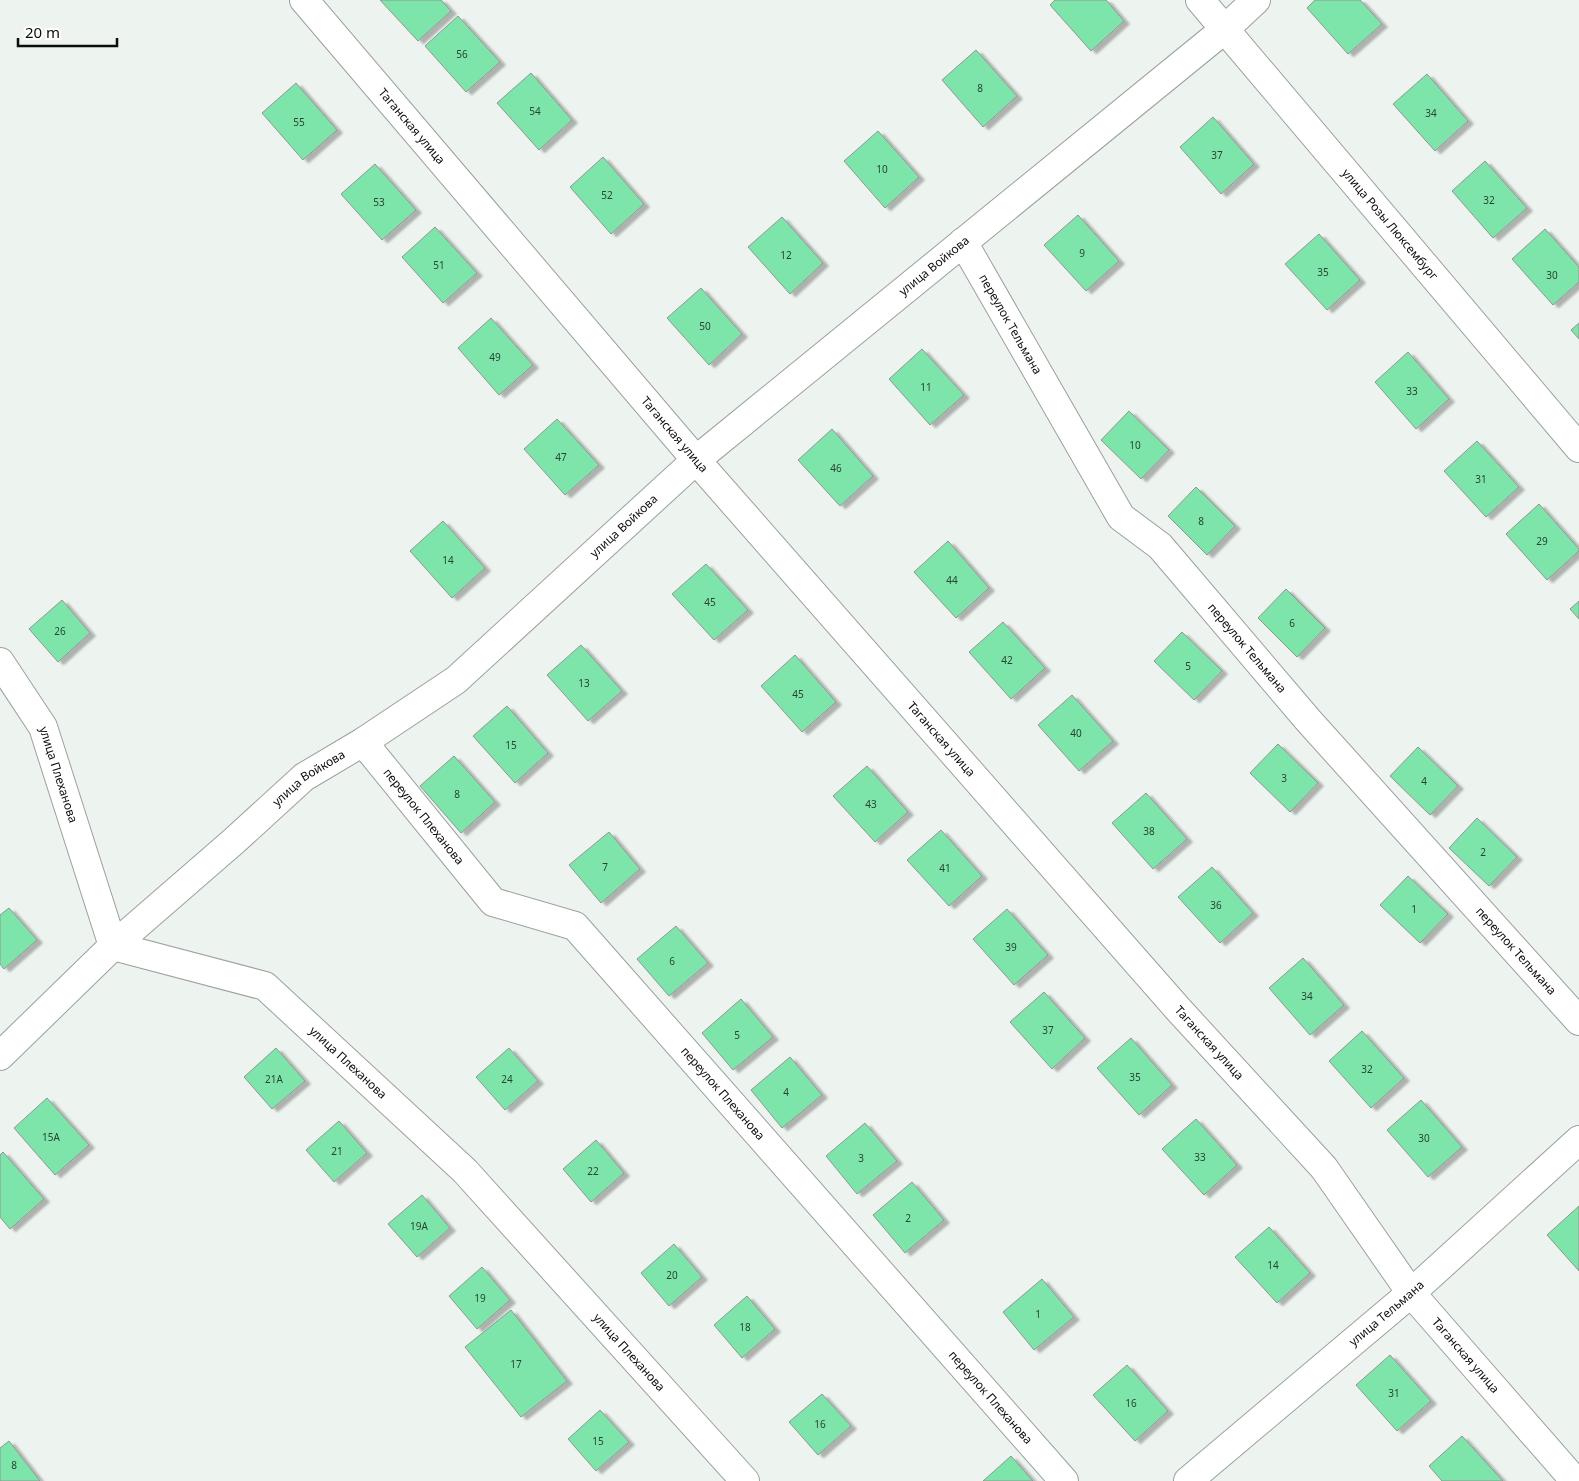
<svg xmlns="http://www.w3.org/2000/svg" width="1579" height="1481" font-family="'Noto Sans',sans-serif">
<style>
.building{fill:#7ee5aa;stroke:#919692;filter:url(#shadow)}
.lines{fill:none;stroke-linecap:round;stroke-linejoin:round}
.minor-casing{stroke:#9ba19d;stroke-width:30}
.minor{stroke:#fff;stroke-width:28}
.labels{text-anchor:middle;stroke-width:5;stroke-linejoin:round;paint-order:stroke}
.number-label{font-size:10px;fill:#284333}
.street-label{font-size:12px;fill:#0b0d0b;stroke:#fff}
</style>
<defs>
<filter id="shadow"><feDropShadow dx="5.5" dy="3" stdDeviation="1" flood-color="#0004"/></filter>
</defs>
<rect width="100%" height="100%" fill="#edf3ef"/>
<g class="building">
<path d="M 380,0 L 441,0 L 451,11 L 418,41 Z"/>
<path d="M 1055,0 L 1106,0 L 1124,21 L 1091,51 L 1050,5 Z"/>
<path d="M 1315,0 L 1360,0 L 1382,24 L 1348,54 L 1307,8 Z"/>
<path d="M 458,16 L 500,62 L 466,92 L 425,46 Z"/>
<path d="M 976,50 L 1017,96 L 983,127 L 942,80 Z"/>
<path d="M 531,73 L 572,120 L 539,150 L 497,103 Z"/>
<path d="M 1427,74 L 1468,121 L 1435,151 L 1393,104 Z"/>
<path d="M 296,83 L 337,130 L 303,160 L 262,113 Z"/>
<path d="M 1213,117 L 1254,164 L 1221,194 L 1180,147 Z"/>
<path d="M 878,131 L 919,177 L 885,208 L 844,161 Z"/>
<path d="M 603,157 L 644,204 L 611,234 L 570,187 Z"/>
<path d="M 1485,161 L 1527,208 L 1493,238 L 1452,191 Z"/>
<path d="M 375,164 L 416,210 L 382,240 L 341,194 Z"/>
<path d="M 1078,215 L 1119,261 L 1086,291 L 1044,245 Z"/>
<path d="M 782,217 L 823,263 L 790,294 L 748,247 Z"/>
<path d="M 435,227 L 477,273 L 443,303 L 402,257 Z"/>
<path d="M 1545,229 L 1579,267 L 1579,282 L 1553,305 L 1512,259 Z"/>
<path d="M 1319,234 L 1360,280 L 1327,310 L 1285,264 Z"/>
<path d="M 701,288 L 742,334 L 709,365 L 667,318 Z"/>
<path d="M 491,318 L 533,365 L 499,395 L 458,348 Z"/>
<path d="M 1579,323 L 1579,339 L 1571,330 Z"/>
<path d="M 922,349 L 964,395 L 930,425 L 889,379 Z"/>
<path d="M 1408,352 L 1449,399 L 1416,429 L 1375,382 Z"/>
<path d="M 1129,411 L 1169,450 L 1141,479 L 1101,440 Z"/>
<path d="M 557,419 L 599,465 L 565,495 L 524,449 Z"/>
<path d="M 832,429 L 873,476 L 840,506 L 798,460 Z"/>
<path d="M 1477,441 L 1519,487 L 1486,517 L 1444,471 Z"/>
<path d="M 1196,487 L 1235,526 L 1207,555 L 1168,516 Z"/>
<path d="M 1539,504 L 1579,549 L 1579,551 L 1547,580 L 1506,534 Z"/>
<path d="M 443,521 L 485,568 L 452,598 L 410,551 Z"/>
<path d="M 948,541 L 989,588 L 956,618 L 914,572 Z"/>
<path d="M 706,564 L 748,610 L 714,640 L 672,594 Z"/>
<path d="M 1286,589 L 1325,628 L 1297,657 L 1258,618 Z"/>
<path d="M 62,600 L 90,633 L 58,662 L 29,629 Z"/>
<path d="M 1579,601 L 1579,619 L 1570,609 Z"/>
<path d="M 1003,622 L 1045,668 L 1011,699 L 969,652 Z"/>
<path d="M 1182,632 L 1222,671 L 1194,700 L 1154,661 Z"/>
<path d="M 581,645 L 622,691 L 588,721 L 547,675 Z"/>
<path d="M 795,655 L 836,702 L 802,732 L 761,686 Z"/>
<path d="M 1072,695 L 1113,741 L 1079,771 L 1038,725 Z"/>
<path d="M 507,706 L 548,753 L 515,783 L 473,736 Z"/>
<path d="M 1278,744 L 1318,783 L 1290,812 L 1250,773 Z"/>
<path d="M 1418,747 L 1458,786 L 1430,815 L 1390,776 Z"/>
<path d="M 454,756 L 495,802 L 461,833 L 420,786 Z"/>
<path d="M 867,766 L 908,812 L 875,842 L 833,796 Z"/>
<path d="M 1146,793 L 1187,839 L 1153,869 L 1112,823 Z"/>
<path d="M 1477,818 L 1517,857 L 1489,886 L 1449,848 Z"/>
<path d="M 941,830 L 982,876 L 949,906 L 907,860 Z"/>
<path d="M 609,832 L 640,869 L 601,903 L 569,865 Z"/>
<path d="M 1212,867 L 1253,913 L 1220,943 L 1178,897 Z"/>
<path d="M 1408,876 L 1448,914 L 1420,943 L 1380,905 Z"/>
<path d="M 9,908 L 37,940 L 4,969 L 0,964 L 0,915 Z"/>
<path d="M 1007,909 L 1048,955 L 1014,985 L 973,939 Z"/>
<path d="M 676,926 L 708,963 L 669,996 L 637,959 Z"/>
<path d="M 1303,958 L 1344,1005 L 1310,1035 L 1269,988 Z"/>
<path d="M 1044,992 L 1085,1038 L 1052,1069 L 1010,1022 Z"/>
<path d="M 741,999 L 773,1037 L 733,1070 L 702,1033 Z"/>
<path d="M 1362,1031 L 1404,1078 L 1371,1108 L 1329,1061 Z"/>
<path d="M 1131,1038 L 1172,1085 L 1139,1115 L 1097,1068 Z"/>
<path d="M 276,1048 L 305,1081 L 272,1109 L 244,1077 Z"/>
<path d="M 509,1048 L 538,1081 L 505,1110 L 476,1077 Z"/>
<path d="M 790,1057 L 822,1095 L 782,1128 L 751,1090 Z"/>
<path d="M 47,1098 L 89,1145 L 55,1175 L 14,1128 Z"/>
<path d="M 1421,1100 L 1462,1147 L 1428,1177 L 1387,1130 Z"/>
<path d="M 1196,1119 L 1237,1165 L 1204,1195 L 1162,1149 Z"/>
<path d="M 339,1121 L 367,1153 L 334,1182 L 306,1150 Z"/>
<path d="M 865,1123 L 897,1161 L 857,1194 L 826,1156 Z"/>
<path d="M 596,1140 L 624,1173 L 591,1202 L 563,1169 Z"/>
<path d="M 3,1152 L 44,1199 L 10,1229 L 0,1217 L 0,1155 Z"/>
<path d="M 912,1182 L 944,1220 L 905,1253 L 873,1215 Z"/>
<path d="M 422,1195 L 450,1228 L 417,1257 L 388,1224 Z"/>
<path d="M 1579,1206 L 1579,1271 L 1547,1235 Z"/>
<path d="M 1269,1227 L 1310,1273 L 1277,1303 L 1235,1257 Z"/>
<path d="M 674,1244 L 702,1277 L 669,1306 L 641,1273 Z"/>
<path d="M 482,1267 L 510,1300 L 477,1329 L 449,1296 Z"/>
<path d="M 1042,1279 L 1074,1317 L 1034,1350 L 1003,1312 Z"/>
<path d="M 747,1296 L 775,1329 L 742,1358 L 714,1325 Z"/>
<path d="M 511,1310 L 567,1381 L 521,1417 L 465,1347 Z"/>
<path d="M 1390,1355 L 1431,1401 L 1397,1431 L 1356,1385 Z"/>
<path d="M 1127,1365 L 1168,1411 L 1135,1441 L 1093,1395 Z"/>
<path d="M 822,1394 L 851,1426 L 818,1455 L 789,1422 Z"/>
<path d="M 600,1410 L 629,1442 L 596,1471 L 568,1439 Z"/>
<path d="M 1462,1436 L 1503,1481 L 1442,1481 L 1429,1466 Z"/>
<path d="M 9,1441 L 40,1481 L 0,1481 L 0,1448 Z"/>
<path d="M 1011,1456 L 1033,1481 L 983,1481 Z"/>
</g>
<g class="lines">
<g class="minor-casing">
<g id="minor">
<path id="s1" d="M 304,0 L 696,460 L 1178,1009 L 1324,1168 L 1411,1293 L 1575,1481"/>
<path id="s2" d="M 1200,0 L 1579,448"/>
<path id="s3" d="M 963,242 L 1121,517 L 1160,546 L 1308,720 L 1579,1021"/>
<path id="s4" d="M 0,662 L 43,727 L 113,946 L 265,986 L 465,1171 L 745,1481"/>
<path id="s5" d="M 363,742 L 493,902 L 575,926 L 1064,1481"/>
<path id="s6" d="M 0,1056 L 113,946 L 234,841 L 304,777 L 363,742 L 456,680 L 696,460 L 1225,29 L 1256,0"/>
<path id="s7" d="M 1188,1481 L 1411,1293 L 1579,1140"/>
</g>
</g>
<use href="#minor" class="minor"/>
</g>
<g class="labels">
<g class="number-label">
<text x="462" y="58">56</text>
<text x="980" y="92">8</text>
<text x="535" y="115">54</text>
<text x="1431" y="117">34</text>
<text x="299" y="126">55</text>
<text x="1217" y="159">37</text>
<text x="882" y="173">10</text>
<text x="607" y="199">52</text>
<text x="1489" y="204">32</text>
<text x="379" y="206">53</text>
<text x="1082" y="257">9</text>
<text x="786" y="259">12</text>
<text x="439" y="269">51</text>
<text x="1323" y="276">35</text>
<text x="1552" y="279">30</text>
<text x="705" y="330">50</text>
<text x="495" y="361">49</text>
<text x="926" y="391">11</text>
<text x="1412" y="395">33</text>
<text x="1135" y="449">10</text>
<text x="561" y="461">47</text>
<text x="836" y="472">46</text>
<text x="1481" y="483">31</text>
<text x="1201" y="525">8</text>
<text x="1542" y="545">29</text>
<text x="448" y="564">14</text>
<text x="952" y="584">44</text>
<text x="710" y="606">45</text>
<text x="1292" y="627">6</text>
<text x="60" y="635">26</text>
<text x="1007" y="664">42</text>
<text x="1188" y="670">5</text>
<text x="584" y="687">13</text>
<text x="798" y="698">45</text>
<text x="1076" y="737">40</text>
<text x="511" y="749">15</text>
<text x="1284" y="782">3</text>
<text x="1424" y="785">4</text>
<text x="457" y="798">8</text>
<text x="871" y="808">43</text>
<text x="1149" y="835">38</text>
<text x="1483" y="856">2</text>
<text x="605" y="871">7</text>
<text x="945" y="872">41</text>
<text x="1216" y="909">36</text>
<text x="1414" y="913">1</text>
<text x="1011" y="951">39</text>
<text x="672" y="965">6</text>
<text x="1307" y="1000">34</text>
<text x="1048" y="1034">37</text>
<text x="737" y="1039">5</text>
<text x="1367" y="1073">32</text>
<text x="1135" y="1081">35</text>
<text x="274" y="1083">21А</text>
<text x="507" y="1083">24</text>
<text x="786" y="1096">4</text>
<text x="51" y="1141">15А</text>
<text x="1424" y="1142">30</text>
<text x="337" y="1155">21</text>
<text x="1200" y="1161">33</text>
<text x="861" y="1162">3</text>
<text x="593" y="1175">22</text>
<text x="908" y="1222">2</text>
<text x="419" y="1230">19А</text>
<text x="1273" y="1269">14</text>
<text x="672" y="1279">20</text>
<text x="480" y="1302">19</text>
<text x="1038" y="1318">1</text>
<text x="745" y="1331">18</text>
<text x="516" y="1368">17</text>
<text x="1394" y="1397">31</text>
<text x="1131" y="1407">16</text>
<text x="820" y="1428">16</text>
<text x="598" y="1445">15</text>
<text x="14" y="1469">8</text>
</g>
<g class="street-label">
<text dy="4" stroke="none"><textPath href="#s1" startOffset="166">Таганская улица</textPath></text>
<text dy="4" stroke="none"><textPath href="#s2" startOffset="294">улица Розы Люксембург</textPath></text>
<text dy="4" stroke="none"><textPath href="#s6" startOffset="1226">улица Войкова</textPath></text>
<text dy="4" stroke="none"><textPath href="#s3" startOffset="95">переулок Тельмана</textPath></text>
<text dy="4" stroke="none"><textPath href="#s1" startOffset="571">Таганская улица</textPath></text>
<text dy="4" stroke="none"><textPath href="#s6" startOffset="821">улица Войкова</textPath></text>
<text dy="4" stroke="none"><textPath href="#s3" startOffset="500">переулок Тельмана</textPath></text>
<text dy="4" stroke="none"><textPath href="#s1" startOffset="976">Таганская улица</textPath></text>
<text dy="4" stroke="none"><textPath href="#s4" startOffset="128">улица Плеханова</textPath></text>
<text dy="4" stroke="none"><textPath href="#s6" startOffset="416">улица Войкова</textPath></text>
<text dy="4" stroke="none"><textPath href="#s5" startOffset="96">переулок Плеханова</textPath></text>
<text dy="4" stroke="none"><textPath href="#s3" startOffset="905">переулок Тельмана</textPath></text>
<text dy="4" stroke="none"><textPath href="#s1" startOffset="1381">Таганская улица</textPath></text>
<text dy="4" stroke="none"><textPath href="#s4" startOffset="578">улица Плеханова</textPath></text>
<text dy="4" stroke="none"><textPath href="#s5" startOffset="515">переулок Плеханова</textPath></text>
<text dy="4" stroke="none"><textPath href="#s7" startOffset="260">улица Тельмана</textPath></text>
<text dy="4" stroke="none"><textPath href="#s4" startOffset="982">улица Плеханова</textPath></text>
<text dy="4" stroke="none"><textPath href="#s1" startOffset="1786">Таганская улица</textPath></text>
<text dy="4" stroke="none"><textPath href="#s5" startOffset="920">переулок Плеханова</textPath></text>
</g>
</g>
<path d="M18 38v8h99v-8" fill="none" stroke="#0b0d0b" stroke-width="2.5"/>
<text x="25" y="38" font-size="15" fill="#0b0d0b" stroke="#ffffff" stroke-width="4" paint-order="stroke">20 m</text>
</svg>
